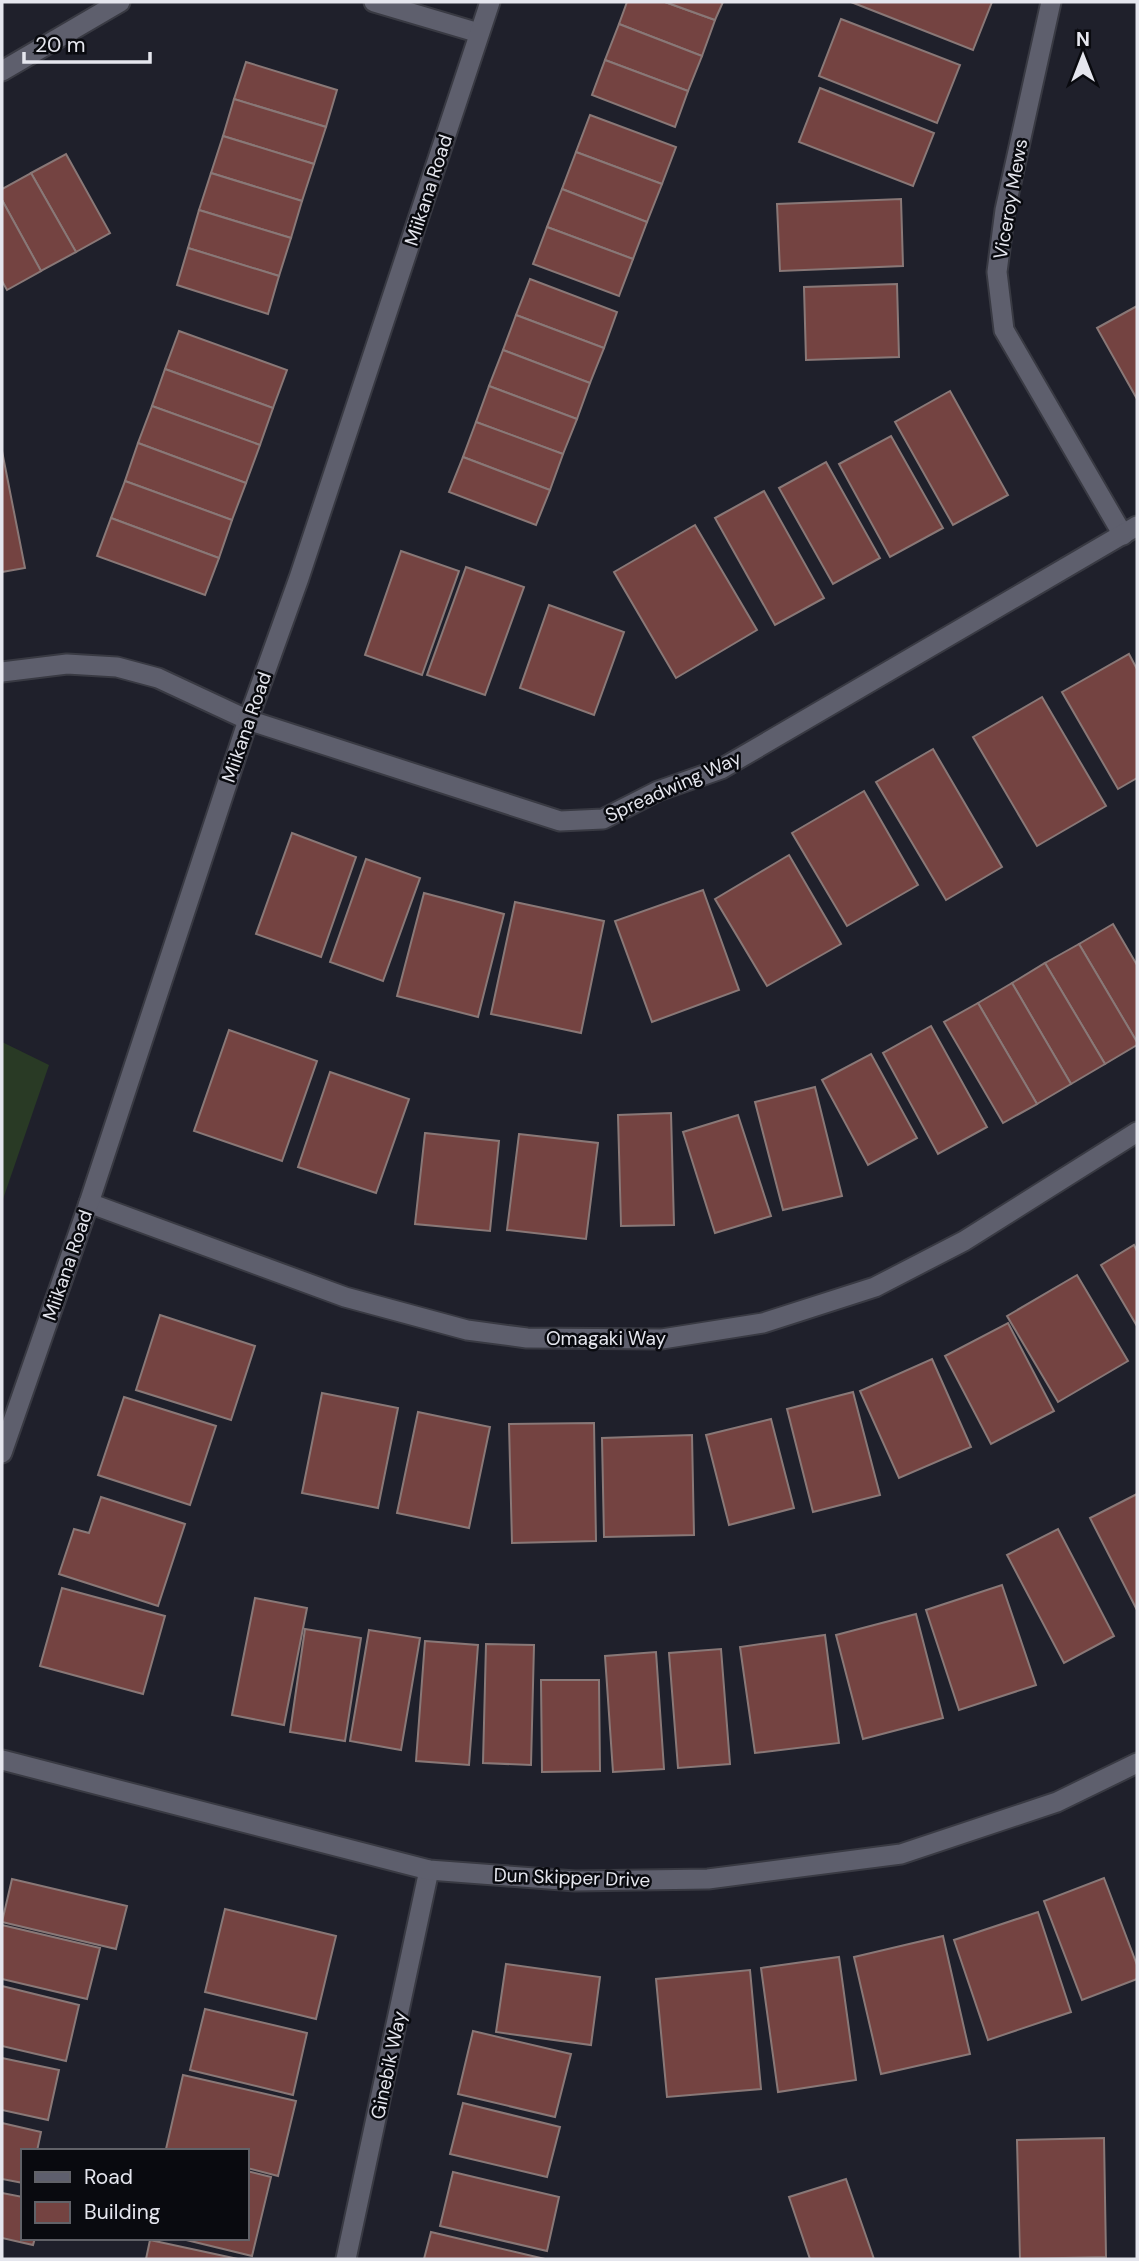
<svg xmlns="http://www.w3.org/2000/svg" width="1139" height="2261" font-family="'DM Sans',sans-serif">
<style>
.green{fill:#293a25}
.building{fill:#744341;stroke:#897877;stroke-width:2}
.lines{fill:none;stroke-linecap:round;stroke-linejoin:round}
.minor-casing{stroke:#393a43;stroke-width:23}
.tertiary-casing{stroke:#393a43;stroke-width:23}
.minor{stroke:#5e5f6d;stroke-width:19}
.tertiary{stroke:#5e5f6d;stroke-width:19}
.labels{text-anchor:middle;stroke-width:5;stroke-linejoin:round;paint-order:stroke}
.street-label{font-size:19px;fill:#e5e6ee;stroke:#090a0f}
</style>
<rect width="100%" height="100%" fill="#1f202b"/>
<path class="green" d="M 2,1042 L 49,1065 L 2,1202 Z"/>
<g class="building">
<path d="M 627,2 L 665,2 L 715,20 L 702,56 L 619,24 Z"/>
<path d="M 665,2 L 723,2 L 715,20 Z"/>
<path d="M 851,2 L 992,2 L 973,50 Z"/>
<path d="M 841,19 L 960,65 L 937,123 L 819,76 Z"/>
<path d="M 619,24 L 702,56 L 688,91 L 605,60 Z"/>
<path d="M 605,60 L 688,91 L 675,127 L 592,95 Z"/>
<path d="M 246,62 L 337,90 L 326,127 L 234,99 Z"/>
<path d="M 820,88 L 934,133 L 913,186 L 799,142 Z"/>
<path d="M 234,99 L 326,127 L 314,164 L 223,136 Z"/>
<path d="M 590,115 L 676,147 L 662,184 L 576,152 Z"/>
<path d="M 223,136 L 314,164 L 302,201 L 211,173 Z"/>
<path d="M 576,152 L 662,184 L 647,222 L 562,189 Z"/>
<path d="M 66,154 L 110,233 L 76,252 L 31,173 Z"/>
<path d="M 31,173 L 76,252 L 41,271 L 2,200 L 2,189 Z"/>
<path d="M 211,173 L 302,201 L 291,238 L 199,210 Z"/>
<path d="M 562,189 L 647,222 L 633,259 L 547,227 Z"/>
<path d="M 901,199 L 903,266 L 780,271 L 777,204 Z"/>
<path d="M 2,200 L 41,271 L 7,290 L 2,281 Z"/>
<path d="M 199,210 L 291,238 L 279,276 L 188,248 Z"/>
<path d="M 547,227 L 633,259 L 619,296 L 533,264 Z"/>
<path d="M 188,248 L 279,276 L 268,314 L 177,285 Z"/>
<path d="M 530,279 L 617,312 L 604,348 L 516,315 Z"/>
<path d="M 897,284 L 899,357 L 806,360 L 804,287 Z"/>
<path d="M 1137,306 L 1137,399 L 1097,328 Z"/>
<path d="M 516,315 L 604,348 L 590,383 L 503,350 Z"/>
<path d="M 179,331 L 287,370 L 273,408 L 165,369 Z"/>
<path d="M 503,350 L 590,383 L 577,419 L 489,386 Z"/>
<path d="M 165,369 L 273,408 L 260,445 L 152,406 Z"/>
<path d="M 489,386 L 577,419 L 563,454 L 476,422 Z"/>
<path d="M 950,391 L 1008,495 L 953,525 L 895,422 Z"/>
<path d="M 152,406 L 260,445 L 246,483 L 138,443 Z"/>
<path d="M 476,422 L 563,454 L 550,490 L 463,457 Z"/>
<path d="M 891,436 L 943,528 L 890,557 L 839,464 Z"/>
<path d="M 138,443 L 246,483 L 232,520 L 125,481 Z"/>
<path d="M 2,451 L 25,568 L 2,572 Z"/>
<path d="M 463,457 L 550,490 L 536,525 L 449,492 Z"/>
<path d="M 826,462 L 880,558 L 833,584 L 779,488 Z"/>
<path d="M 125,481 L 232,520 L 219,558 L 111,518 Z"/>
<path d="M 764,491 L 824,598 L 775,625 L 715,518 Z"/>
<path d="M 111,518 L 219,558 L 205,595 L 97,556 Z"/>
<path d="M 695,525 L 757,630 L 676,678 L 614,572 Z"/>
<path d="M 401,551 L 459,571 L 422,675 L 365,655 Z"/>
<path d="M 466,567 L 524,587 L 485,695 L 427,675 Z"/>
<path d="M 549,605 L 624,632 L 594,715 L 520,688 Z"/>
<path d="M 1129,654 L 1137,669 L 1137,778 L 1118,789 L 1062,692 Z"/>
<path d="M 1042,697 L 1106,806 L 1037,846 L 973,737 Z"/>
<path d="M 933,749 L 1002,867 L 946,900 L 876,782 Z"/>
<path d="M 864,791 L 918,885 L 847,926 L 792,833 Z"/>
<path d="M 292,833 L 356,857 L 321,957 L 256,934 Z"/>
<path d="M 789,855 L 841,944 L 767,986 L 715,899 Z"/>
<path d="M 366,859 L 420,878 L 383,981 L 330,962 Z"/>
<path d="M 703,890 L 739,990 L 652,1022 L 615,921 Z"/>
<path d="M 424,893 L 504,914 L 478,1017 L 397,996 Z"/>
<path d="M 515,902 L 604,921 L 581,1033 L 491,1014 Z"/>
<path d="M 1113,924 L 1137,965 L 1137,1042 L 1079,944 Z"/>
<path d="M 1079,944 L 1137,1042 L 1137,1045 L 1105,1064 L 1045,963 Z"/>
<path d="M 1045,963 L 1105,1064 L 1071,1084 L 1012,983 Z"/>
<path d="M 1012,983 L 1071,1084 L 1037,1104 L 978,1003 Z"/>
<path d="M 978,1003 L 1037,1104 L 1003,1123 L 944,1022 Z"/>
<path d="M 931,1026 L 987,1127 L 938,1154 L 883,1053 Z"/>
<path d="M 229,1030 L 317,1061 L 282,1161 L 194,1131 Z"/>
<path d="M 871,1054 L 917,1138 L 868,1165 L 822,1080 Z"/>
<path d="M 330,1072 L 409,1099 L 376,1193 L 298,1167 Z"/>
<path d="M 815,1087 L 842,1196 L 783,1210 L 755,1102 Z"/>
<path d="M 671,1113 L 674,1225 L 621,1226 L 618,1115 Z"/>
<path d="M 738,1115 L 771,1216 L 715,1233 L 683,1132 Z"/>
<path d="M 425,1133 L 499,1141 L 490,1231 L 415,1224 Z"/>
<path d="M 519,1134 L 598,1143 L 586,1239 L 507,1230 Z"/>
<path d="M 1134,1245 L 1137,1251 L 1137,1326 L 1101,1265 Z"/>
<path d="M 1077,1275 L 1128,1361 L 1058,1402 L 1007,1316 Z"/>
<path d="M 160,1315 L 255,1346 L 231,1420 L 136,1390 Z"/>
<path d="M 1008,1323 L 1054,1411 L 991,1444 L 945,1356 Z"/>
<path d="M 932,1359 L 971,1447 L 899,1478 L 860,1391 Z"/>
<path d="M 853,1392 L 880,1495 L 813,1512 L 787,1409 Z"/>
<path d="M 322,1393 L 398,1408 L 378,1508 L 302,1493 Z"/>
<path d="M 124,1397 L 216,1426 L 190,1505 L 98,1475 Z"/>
<path d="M 418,1412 L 490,1427 L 469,1528 L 397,1513 Z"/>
<path d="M 771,1419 L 794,1508 L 729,1525 L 706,1435 Z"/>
<path d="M 594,1423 L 596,1541 L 512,1543 L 509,1424 Z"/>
<path d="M 692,1435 L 694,1535 L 604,1537 L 602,1438 Z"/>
<path d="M 1137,1494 L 1137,1610 L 1090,1518 Z"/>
<path d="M 101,1497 L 185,1524 L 158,1606 L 59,1574 L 74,1529 L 89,1533 Z"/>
<path d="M 1058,1529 L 1114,1636 L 1064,1663 L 1007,1555 Z"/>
<path d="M 1002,1585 L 1036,1685 L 959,1710 L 926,1610 Z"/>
<path d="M 62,1588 L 165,1616 L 143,1694 L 40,1666 Z"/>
<path d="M 255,1598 L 307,1608 L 284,1725 L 232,1715 Z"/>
<path d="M 916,1614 L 943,1718 L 863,1739 L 836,1635 Z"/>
<path d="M 305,1629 L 361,1638 L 345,1741 L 290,1732 Z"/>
<path d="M 369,1630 L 420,1638 L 401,1750 L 350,1741 Z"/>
<path d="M 825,1635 L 839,1743 L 755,1753 L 740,1647 Z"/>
<path d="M 425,1641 L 478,1645 L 469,1765 L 416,1761 Z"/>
<path d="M 486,1644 L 534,1645 L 531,1765 L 483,1763 Z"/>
<path d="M 721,1649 L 730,1764 L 678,1768 L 669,1653 Z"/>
<path d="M 656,1652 L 664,1769 L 613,1772 L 605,1656 Z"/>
<path d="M 541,1680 L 599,1680 L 600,1771 L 542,1772 Z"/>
<path d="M 1104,1878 L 1137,1965 L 1137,1979 L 1082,2000 L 1044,1901 Z"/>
<path d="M 12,1879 L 127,1906 L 116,1949 L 2,1922 Z"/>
<path d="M 225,1909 L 336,1936 L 316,2019 L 205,1992 Z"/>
<path d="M 1038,1912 L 1071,2012 L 988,2040 L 954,1940 Z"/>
<path d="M 2,1925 L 100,1948 L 87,1999 L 2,1979 Z"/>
<path d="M 943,1936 L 970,2054 L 881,2074 L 854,1957 Z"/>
<path d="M 839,1957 L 856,2080 L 778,2092 L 761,1968 Z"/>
<path d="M 506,1964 L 600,1977 L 591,2045 L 496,2032 Z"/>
<path d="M 750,1970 L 761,2089 L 667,2097 L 656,1979 Z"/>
<path d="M 2,1986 L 79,2005 L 66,2061 L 2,2046 Z"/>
<path d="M 205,2009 L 307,2033 L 293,2095 L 190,2070 Z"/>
<path d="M 473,2031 L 571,2054 L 555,2117 L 458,2094 Z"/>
<path d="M 2,2058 L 59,2070 L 48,2120 L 2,2110 Z"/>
<path d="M 183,2075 L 296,2101 L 278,2176 L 247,2168 L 247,2151 L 166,2149 Z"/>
<path d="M 463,2103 L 560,2127 L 547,2177 L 450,2154 Z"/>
<path d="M 2,2123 L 41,2132 L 37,2151 L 23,2151 L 23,2183 L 2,2179 Z"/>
<path d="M 1104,2138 L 1106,2257 L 1020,2259 L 1017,2140 Z"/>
<path d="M 247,2171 L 271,2177 L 252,2256 L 178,2238 L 247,2238 Z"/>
<path d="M 453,2172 L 559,2197 L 547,2251 L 440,2226 Z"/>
<path d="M 846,2179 L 874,2259 L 810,2259 L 789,2197 Z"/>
<path d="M 2,2193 L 23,2197 L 23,2238 L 35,2238 L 33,2245 L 2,2238 Z"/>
<path d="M 431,2232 L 545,2259 L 424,2259 Z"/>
<path d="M 150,2240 L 238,2259 L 146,2259 Z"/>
</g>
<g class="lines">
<g class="minor-casing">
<g id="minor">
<path d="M 374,2 L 479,33"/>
<path d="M 1051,2 L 1005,210 L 997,272 L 1004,330 L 1123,535"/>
<path d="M 2,71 L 120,2"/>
<path d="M 2,672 L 67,664 L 117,667 L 158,678 L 248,720 L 560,821 L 603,819 L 658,791 L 721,769 L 1137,526"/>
<path d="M 89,1203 L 345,1297 L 467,1330 L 527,1338 L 662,1339 L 763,1323 L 875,1287 L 964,1241 L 1137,1132"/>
<path d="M 346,2259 L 429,1870"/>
</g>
</g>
<g class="tertiary-casing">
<g id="tertiary">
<path d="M 2,1453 L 89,1203 L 248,720 L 299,578 L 490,2"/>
<path d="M 2,1760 L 429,1870 L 575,1881 L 708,1879 L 901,1854 L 1057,1802 L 1137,1763"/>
</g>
</g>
<use href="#minor" class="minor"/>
<use href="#tertiary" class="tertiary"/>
</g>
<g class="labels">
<g class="street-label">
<text transform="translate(428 190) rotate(-72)" y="7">Miikana Road</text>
<text transform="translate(1010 199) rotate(-80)" y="7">Viceroy Mews</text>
<text transform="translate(246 727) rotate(-71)" y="7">Miikana Road</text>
<text transform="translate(673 786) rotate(-24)" y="7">Spreadwing Way</text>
<text transform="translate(67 1265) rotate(-71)" y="7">Miikana Road</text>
<text x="606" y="1345">Omagaki Way</text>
<text transform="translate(572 1877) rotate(2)" y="7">Dun Skipper Drive</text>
<text transform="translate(388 2065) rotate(-78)" y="7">Ginebik Way</text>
</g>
</g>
<rect width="1139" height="2261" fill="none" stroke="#e5e6ee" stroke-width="7"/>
<rect x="21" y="2149" width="228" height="91" fill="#090a0f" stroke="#616268" stroke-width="2"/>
<rect x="35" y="2172" width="35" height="10" fill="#5e5f6d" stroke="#616268" stroke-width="2"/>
<text x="84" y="2184" font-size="21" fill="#e5e6ee">Road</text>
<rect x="35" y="2202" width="35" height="21" fill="#744341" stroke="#616268" stroke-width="2"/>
<text x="84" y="2219" font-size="21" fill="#e5e6ee">Building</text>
<g transform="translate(1083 56)" stroke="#090a0f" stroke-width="5" paint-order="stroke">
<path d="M0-5L12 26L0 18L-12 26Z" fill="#e5e6ee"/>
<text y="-10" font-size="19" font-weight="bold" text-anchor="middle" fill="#e5e6ee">N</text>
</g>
<path d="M24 52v10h126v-10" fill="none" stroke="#e5e6ee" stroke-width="3.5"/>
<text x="35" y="52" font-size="21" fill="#e5e6ee" stroke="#090a0f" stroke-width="5" paint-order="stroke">20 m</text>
</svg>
